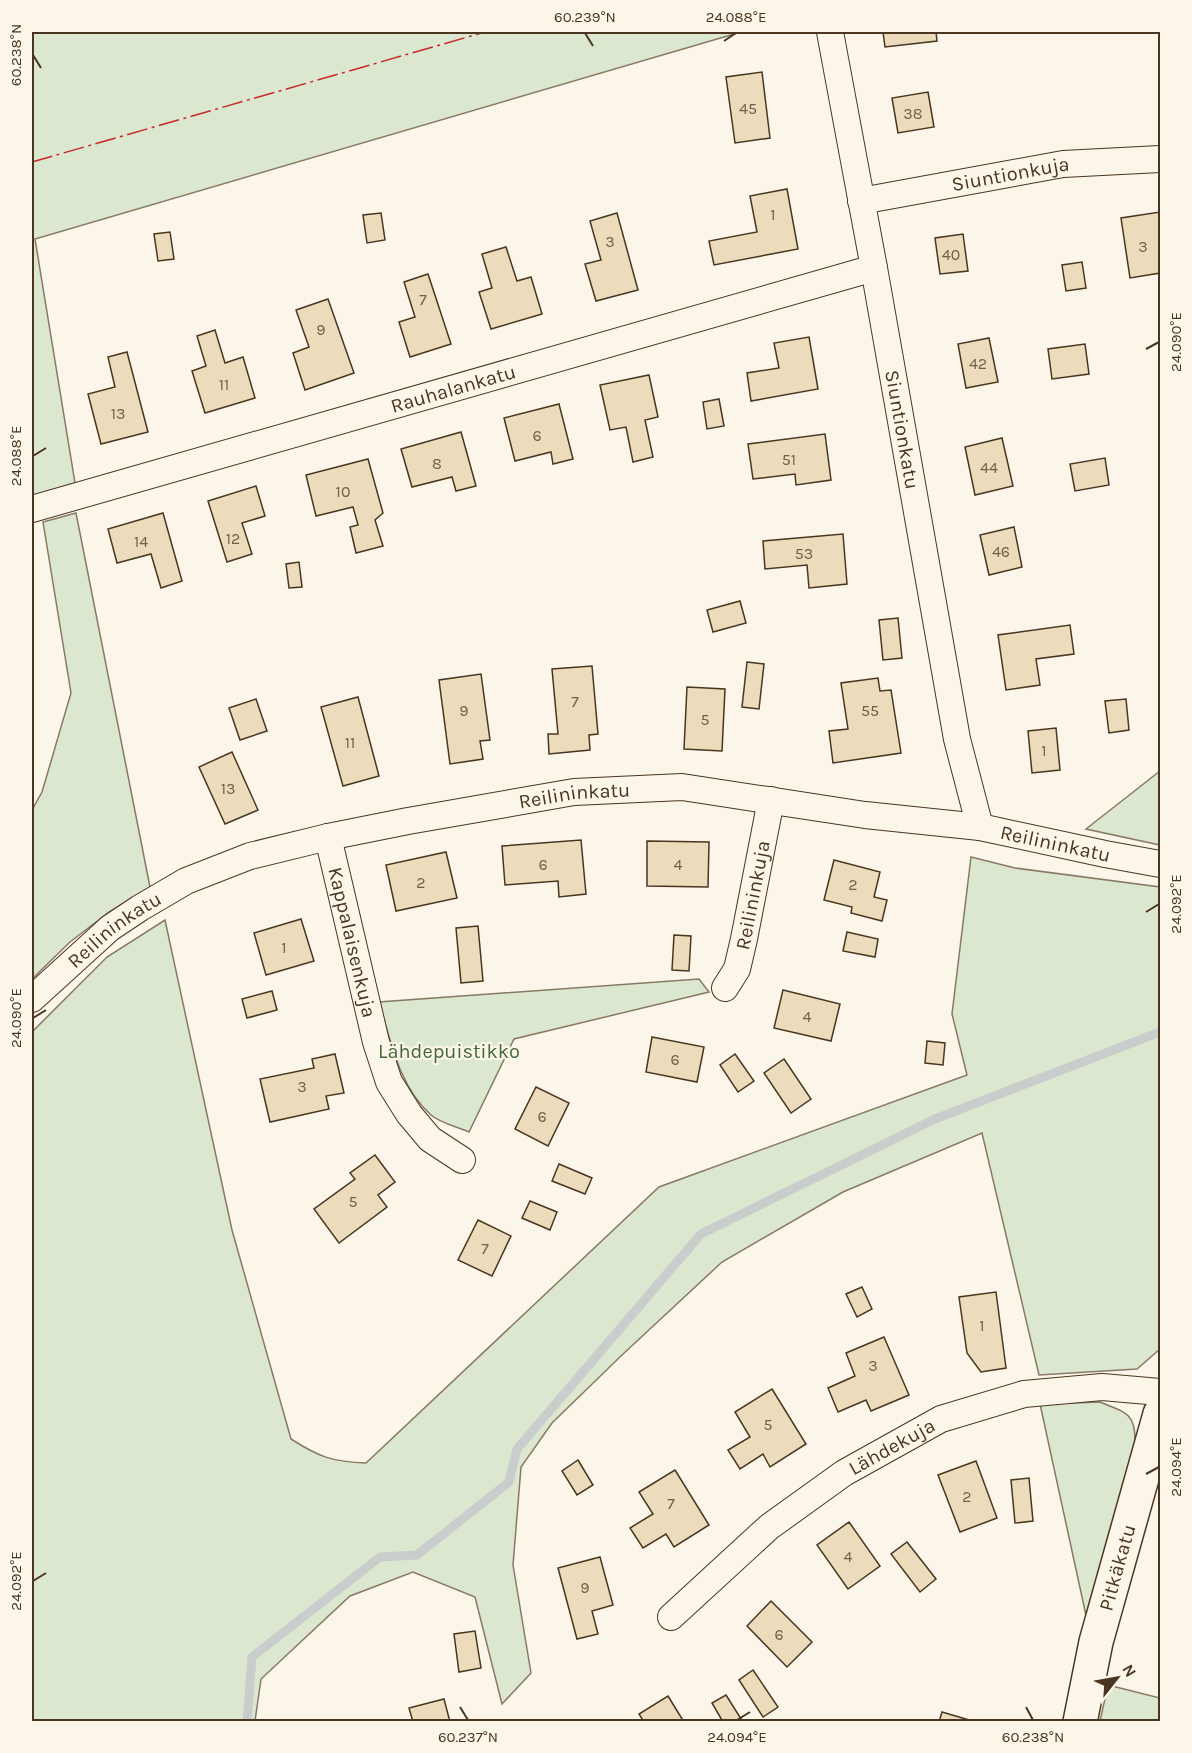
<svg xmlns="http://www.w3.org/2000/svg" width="1192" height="1753" font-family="Karla,sans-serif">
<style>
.green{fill:#dce7d0;stroke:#887966;stroke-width:1.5}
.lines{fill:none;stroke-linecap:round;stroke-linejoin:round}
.stream{stroke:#c9cecd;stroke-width:9}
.building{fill:#ecdcbc;stroke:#4a3520;stroke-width:1.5}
.minor-casing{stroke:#4a3520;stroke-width:28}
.tertiary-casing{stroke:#4a3520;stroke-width:36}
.minor{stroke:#fbf6e9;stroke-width:26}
.tertiary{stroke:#fbf6e9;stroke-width:33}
.power{stroke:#c62828;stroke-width:1.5;stroke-dasharray:21 4.5 3 4.5;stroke-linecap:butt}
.ticks{fill:none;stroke:#4a3520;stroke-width:2}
.labels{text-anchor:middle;stroke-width:4.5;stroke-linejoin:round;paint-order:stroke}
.number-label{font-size:16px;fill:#725f47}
.street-label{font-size:20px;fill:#4a3520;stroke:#fbf6e9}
.park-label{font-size:20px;fill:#436837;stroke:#fbf6e9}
.neatline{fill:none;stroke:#4a3520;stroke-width:2}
.ticks-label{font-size:15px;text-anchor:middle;fill:#4a3520}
</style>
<rect width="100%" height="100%" fill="#fbf6e9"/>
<g class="green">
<path d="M 32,32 L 741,32 L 35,239 L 75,483 L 32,497 Z"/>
<path d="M 76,513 L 150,887 L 109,912 L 70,942 L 32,979 L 32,810 L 42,792 L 71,693 L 43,522 Z"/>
<path d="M 1160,771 L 1160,845 L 1086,829 Z"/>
<path d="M 971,857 L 1015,868 L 1160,887 L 1160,1349 L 1137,1369 L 1039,1375 L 982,1133 L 843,1192 L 722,1262 L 622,1355 L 552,1423 L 521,1467 L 513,1565 L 531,1673 L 502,1704 L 475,1597 L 413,1572 L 350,1596 L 261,1679 L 255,1721 L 32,1721 L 32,1032 L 107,957 L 165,920 L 232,1230 L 291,1439 C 319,1457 333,1462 366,1463 L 659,1187 L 967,1075 L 952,1014 Z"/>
<path d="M 699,979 L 709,992 L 514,1039 L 469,1132 C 458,1127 440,1123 431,1115 C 399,1087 391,1041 379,1002 Z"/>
<path d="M 1100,1402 C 1125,1412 1136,1413 1135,1443 L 1087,1620 L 1040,1404 Z"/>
<path d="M 1108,1685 L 1160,1698 L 1160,1721 L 1100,1721 Z"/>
</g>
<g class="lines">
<path class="stream" d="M 247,1722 L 252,1657 L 380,1557 L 417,1555 L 509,1482 L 517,1449 L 701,1234 L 935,1119 L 1160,1032"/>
</g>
<g class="building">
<path d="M 883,32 L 936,32 L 937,41 L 885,47 Z"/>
<path d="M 762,72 L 770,138 L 735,143 L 726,77 Z"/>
<path d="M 928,92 L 934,127 L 898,133 L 892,98 Z"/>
<path d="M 787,189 L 798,249 L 714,265 L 709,241 L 757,232 L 750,196 Z"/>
<path d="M 1160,212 L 1160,273 L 1130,278 L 1121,218 Z"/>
<path d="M 381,213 L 385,240 L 367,243 L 363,215 Z"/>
<path d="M 617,213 L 638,290 L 596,301 L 585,264 L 601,260 L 590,221 Z"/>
<path d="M 170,232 L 174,259 L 158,261 L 154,234 Z"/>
<path d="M 963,234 L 968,271 L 940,274 L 935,238 Z"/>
<path d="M 506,247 L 517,281 L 531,277 L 542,314 L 491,329 L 479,292 L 492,288 L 482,254 Z"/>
<path d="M 1082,262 L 1086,288 L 1066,291 L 1062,265 Z"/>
<path d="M 428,274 L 451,344 L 410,357 L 399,322 L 415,317 L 404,282 Z"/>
<path d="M 328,299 L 354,373 L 305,390 L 293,353 L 309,347 L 296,310 Z"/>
<path d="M 215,330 L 225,363 L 243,357 L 255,398 L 205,413 L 192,371 L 206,366 L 197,336 Z"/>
<path d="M 809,337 L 818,389 L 751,401 L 747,373 L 779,368 L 774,343 Z"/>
<path d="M 989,338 L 998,382 L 966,388 L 958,344 Z"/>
<path d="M 1085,344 L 1089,374 L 1052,379 L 1048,349 Z"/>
<path d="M 127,352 L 148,432 L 101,444 L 88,394 L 115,387 L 108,357 Z"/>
<path d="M 649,375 L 658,417 L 645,420 L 653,457 L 633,462 L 626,427 L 610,430 L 600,385 Z"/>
<path d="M 719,399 L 724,426 L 707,429 L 703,402 Z"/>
<path d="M 559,404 L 573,459 L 553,464 L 551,452 L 515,461 L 504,418 Z"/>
<path d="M 461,432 L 476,486 L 456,491 L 452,477 L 412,487 L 401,449 Z"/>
<path d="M 825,434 L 831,480 L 796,485 L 795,474 L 753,479 L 748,444 Z"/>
<path d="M 1002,438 L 1013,486 L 975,495 L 965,447 Z"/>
<path d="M 1105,458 L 1109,485 L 1075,491 L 1070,464 Z"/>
<path d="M 368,459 L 383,513 L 375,520 L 383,546 L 356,553 L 350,527 L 358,525 L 353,507 L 316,516 L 306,475 Z"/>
<path d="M 256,486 L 265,516 L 242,523 L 252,554 L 227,562 L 208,501 Z"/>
<path d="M 163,513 L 182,581 L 161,588 L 151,554 L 117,563 L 108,529 Z"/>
<path d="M 1014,527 L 1022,567 L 989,575 L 980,535 Z"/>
<path d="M 843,534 L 847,584 L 809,588 L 807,565 L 765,569 L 763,541 Z"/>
<path d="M 299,562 L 302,587 L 289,588 L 286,564 Z"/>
<path d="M 740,601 L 746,623 L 713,632 L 707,610 Z"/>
<path d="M 898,618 L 902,658 L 883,660 L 879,620 Z"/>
<path d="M 1070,625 L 1074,654 L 1036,659 L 1040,685 L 1006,690 L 998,635 Z"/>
<path d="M 747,662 L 764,664 L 759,709 L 742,707 Z"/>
<path d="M 592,666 L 598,734 L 589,735 L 590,750 L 549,754 L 548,734 L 558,734 L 552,669 Z"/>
<path d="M 481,674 L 490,740 L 480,741 L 483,759 L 450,764 L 439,680 Z"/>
<path d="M 878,678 L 880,691 L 891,690 L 901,753 L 833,763 L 829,731 L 848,729 L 841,683 Z"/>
<path d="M 687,687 L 725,689 L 722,751 L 684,749 Z"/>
<path d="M 358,697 L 379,776 L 343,786 L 321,707 Z"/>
<path d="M 256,699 L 267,731 L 240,740 L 229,708 Z"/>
<path d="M 1126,699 L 1129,730 L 1109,733 L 1105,701 Z"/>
<path d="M 1056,728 L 1060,770 L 1032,773 L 1028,731 Z"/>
<path d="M 232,752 L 258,810 L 225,824 L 199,767 Z"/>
<path d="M 581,840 L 586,894 L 559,897 L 558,881 L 505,885 L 502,846 Z"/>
<path d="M 647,841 L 709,842 L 708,887 L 647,886 Z"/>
<path d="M 446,852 L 457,898 L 396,911 L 386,865 Z"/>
<path d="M 834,860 L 880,872 L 874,897 L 887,900 L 882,921 L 851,913 L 852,907 L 824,900 Z"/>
<path d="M 301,919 L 314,961 L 266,975 L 254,933 Z"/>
<path d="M 478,926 L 483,981 L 461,983 L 456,928 Z"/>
<path d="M 847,932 L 878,939 L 875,957 L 843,951 Z"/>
<path d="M 674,935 L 691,936 L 689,971 L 672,970 Z"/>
<path d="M 783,990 L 840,1004 L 831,1041 L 774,1028 Z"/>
<path d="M 272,991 L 277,1010 L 247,1018 L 242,999 Z"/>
<path d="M 652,1037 L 704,1047 L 697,1082 L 646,1072 Z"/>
<path d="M 927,1041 L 945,1043 L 943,1065 L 925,1063 Z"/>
<path d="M 335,1054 L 344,1093 L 326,1096 L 329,1109 L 270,1122 L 260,1079 L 314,1068 L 312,1059 Z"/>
<path d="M 735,1054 L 754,1081 L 738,1092 L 720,1065 Z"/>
<path d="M 784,1059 L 811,1099 L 791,1113 L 764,1073 Z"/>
<path d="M 536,1087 L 569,1103 L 548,1146 L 515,1129 Z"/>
<path d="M 375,1155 L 395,1182 L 378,1195 L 387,1207 L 339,1243 L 314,1209 L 355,1179 L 350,1173 Z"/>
<path d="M 559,1164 L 592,1178 L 585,1194 L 552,1181 Z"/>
<path d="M 530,1201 L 557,1212 L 550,1230 L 522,1218 Z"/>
<path d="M 478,1220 L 511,1236 L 492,1276 L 458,1260 Z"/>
<path d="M 862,1287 L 872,1309 L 857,1317 L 846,1294 Z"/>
<path d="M 996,1292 L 1006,1368 L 981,1372 L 967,1353 L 959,1297 Z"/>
<path d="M 884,1337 L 909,1395 L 871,1411 L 866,1400 L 838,1412 L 828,1388 L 855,1376 L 846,1353 Z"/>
<path d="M 772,1389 L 806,1444 L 770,1467 L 763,1454 L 740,1469 L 728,1450 L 750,1437 L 735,1412 Z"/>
<path d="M 578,1460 L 593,1485 L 577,1495 L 562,1471 Z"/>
<path d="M 976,1461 L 997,1518 L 960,1532 L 938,1475 Z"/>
<path d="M 675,1470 L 709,1525 L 674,1547 L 666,1534 L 643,1548 L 630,1528 L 653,1514 L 639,1492 Z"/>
<path d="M 1029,1478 L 1033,1521 L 1015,1523 L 1011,1480 Z"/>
<path d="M 849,1522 L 880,1566 L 848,1589 L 817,1545 Z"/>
<path d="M 907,1542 L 936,1579 L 920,1592 L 891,1554 Z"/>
<path d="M 600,1557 L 613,1605 L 592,1611 L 598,1634 L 577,1639 L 558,1568 Z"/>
<path d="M 771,1601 L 812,1642 L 787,1667 L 747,1626 Z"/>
<path d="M 475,1631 L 481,1668 L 459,1672 L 454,1634 Z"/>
<path d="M 753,1670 L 778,1707 L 763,1717 L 739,1680 Z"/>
<path d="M 726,1695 L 743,1722 L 723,1722 L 712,1703 Z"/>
<path d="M 668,1696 L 684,1722 L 644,1722 L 639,1714 Z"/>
<path d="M 444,1699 L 450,1722 L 413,1722 L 409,1708 Z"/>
<path d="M 942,1712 L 976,1722 L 939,1722 Z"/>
</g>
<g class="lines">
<g class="minor-casing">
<g id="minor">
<path id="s1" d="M 830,32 L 874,268 L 957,739 L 980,827"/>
<path id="s2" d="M 861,201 L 1063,164 L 1160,159"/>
<path id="s3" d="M 32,509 L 874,268"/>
<path id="s4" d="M 328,837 L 376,1042 L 389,1082 L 409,1114 L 430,1139 L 462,1160"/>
<path id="s5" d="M 725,988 L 737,969 L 744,939 L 771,800"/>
<path id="s6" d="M 32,999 L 110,928 L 140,908 L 186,881 L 250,856 L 328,837 L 408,821 L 574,792 L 682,787 L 865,815 L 980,827 L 1105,854 L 1160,864"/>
<path id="s7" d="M 671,1617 L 769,1527 L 844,1473 L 941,1419 L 1024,1394 L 1102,1387 L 1160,1392"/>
</g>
</g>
<g class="tertiary-casing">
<g id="tertiary">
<path id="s8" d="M 1080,1722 L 1096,1642 L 1160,1414"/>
</g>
</g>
<use href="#minor" class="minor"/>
<use href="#tertiary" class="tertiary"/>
<path class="power" d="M 32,162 L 485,32"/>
</g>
<path class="ticks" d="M 585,33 L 593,46M 724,41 L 736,33M 33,55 L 41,68M 1146,349 L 1159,342M 33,456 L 46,448M 1146,912 L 1159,904M 33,1018 L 46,1010M 1146,1474 L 1159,1467M 33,1581 L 46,1573M 460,1707 L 468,1720M 1026,1707 L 1033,1720M 737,1720 L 750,1712"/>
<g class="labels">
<g class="number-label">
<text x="748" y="114">45</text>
<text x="913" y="119">38</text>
<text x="773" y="220">1</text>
<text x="610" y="247">3</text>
<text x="1143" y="252">3</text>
<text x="951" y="260">40</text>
<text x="423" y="305">7</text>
<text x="321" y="335">9</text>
<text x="978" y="369">42</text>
<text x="224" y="390">11</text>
<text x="118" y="419">13</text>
<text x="537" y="441">6</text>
<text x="789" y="465">51</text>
<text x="437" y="469">8</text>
<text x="989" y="473">44</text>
<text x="343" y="497">10</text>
<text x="233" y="544">12</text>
<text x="141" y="547">14</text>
<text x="1001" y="557">46</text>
<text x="804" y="559">53</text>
<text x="575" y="707">7</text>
<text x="464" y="716">9</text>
<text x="870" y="716">55</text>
<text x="705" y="725">5</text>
<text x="350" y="748">11</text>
<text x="1044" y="756">1</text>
<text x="228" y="794">13</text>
<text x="543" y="870">6</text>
<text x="678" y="870">4</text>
<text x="421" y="888">2</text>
<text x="853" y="890">2</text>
<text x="284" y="953">1</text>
<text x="807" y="1022">4</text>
<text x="675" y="1065">6</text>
<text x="302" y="1092">3</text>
<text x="542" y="1122">6</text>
<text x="353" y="1207">5</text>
<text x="485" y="1254">7</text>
<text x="982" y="1331">1</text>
<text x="873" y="1371">3</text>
<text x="768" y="1430">5</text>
<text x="967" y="1502">2</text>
<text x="671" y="1509">7</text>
<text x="848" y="1562">4</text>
<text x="585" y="1593">9</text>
<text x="779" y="1640">6</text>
</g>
<g class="street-label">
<text dy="7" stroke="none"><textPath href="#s2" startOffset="152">Siuntionkuja</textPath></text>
<text dy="7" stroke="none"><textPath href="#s3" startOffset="438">Rauhalankatu</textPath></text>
<text dy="7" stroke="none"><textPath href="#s1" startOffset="404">Siuntionkatu</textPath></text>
<text dy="7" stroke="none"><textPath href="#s6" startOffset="594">Reilininkatu</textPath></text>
<text dy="7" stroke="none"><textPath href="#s6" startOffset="1080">Reilininkatu</textPath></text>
<text dy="7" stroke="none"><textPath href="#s5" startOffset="98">Reilininkuja</textPath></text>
<text dy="7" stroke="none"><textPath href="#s6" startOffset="108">Reilininkatu</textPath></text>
<text dy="7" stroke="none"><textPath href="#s4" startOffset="108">Kappalaisenkuja</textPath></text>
<text dy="7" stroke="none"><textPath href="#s7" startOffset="280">Lähdekuja</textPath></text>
<text dy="7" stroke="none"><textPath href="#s8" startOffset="159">Pitkäkatu</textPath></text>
</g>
<g class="park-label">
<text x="449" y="1058">Lähdepuistikko</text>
</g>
</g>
<rect width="1192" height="1753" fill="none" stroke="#fbf6e9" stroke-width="66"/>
<g transform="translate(1117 1678) rotate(59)" stroke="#fbf6e9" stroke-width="4.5" paint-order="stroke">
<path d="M0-4.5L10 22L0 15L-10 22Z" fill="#4a3520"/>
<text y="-9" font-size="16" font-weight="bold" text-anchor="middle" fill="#4a3520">N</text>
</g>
<rect x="33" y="33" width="1126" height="1687" class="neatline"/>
<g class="ticks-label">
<text x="585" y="22">60.239°N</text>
<text x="736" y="22">24.088°E</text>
<text transform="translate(16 55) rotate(-90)" y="5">60.238°N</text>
<text transform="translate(1176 342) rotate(-90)" y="5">24.090°E</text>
<text transform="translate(16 456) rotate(-90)" y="5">24.088°E</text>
<text transform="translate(1176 904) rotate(-90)" y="5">24.092°E</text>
<text transform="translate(16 1018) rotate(-90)" y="5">24.090°E</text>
<text transform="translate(1176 1467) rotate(-90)" y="5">24.094°E</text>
<text transform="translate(16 1581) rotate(-90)" y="5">24.092°E</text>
<text x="468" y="1742">60.237°N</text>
<text x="737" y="1742">24.094°E</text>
<text x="1033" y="1742">60.238°N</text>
</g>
</svg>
